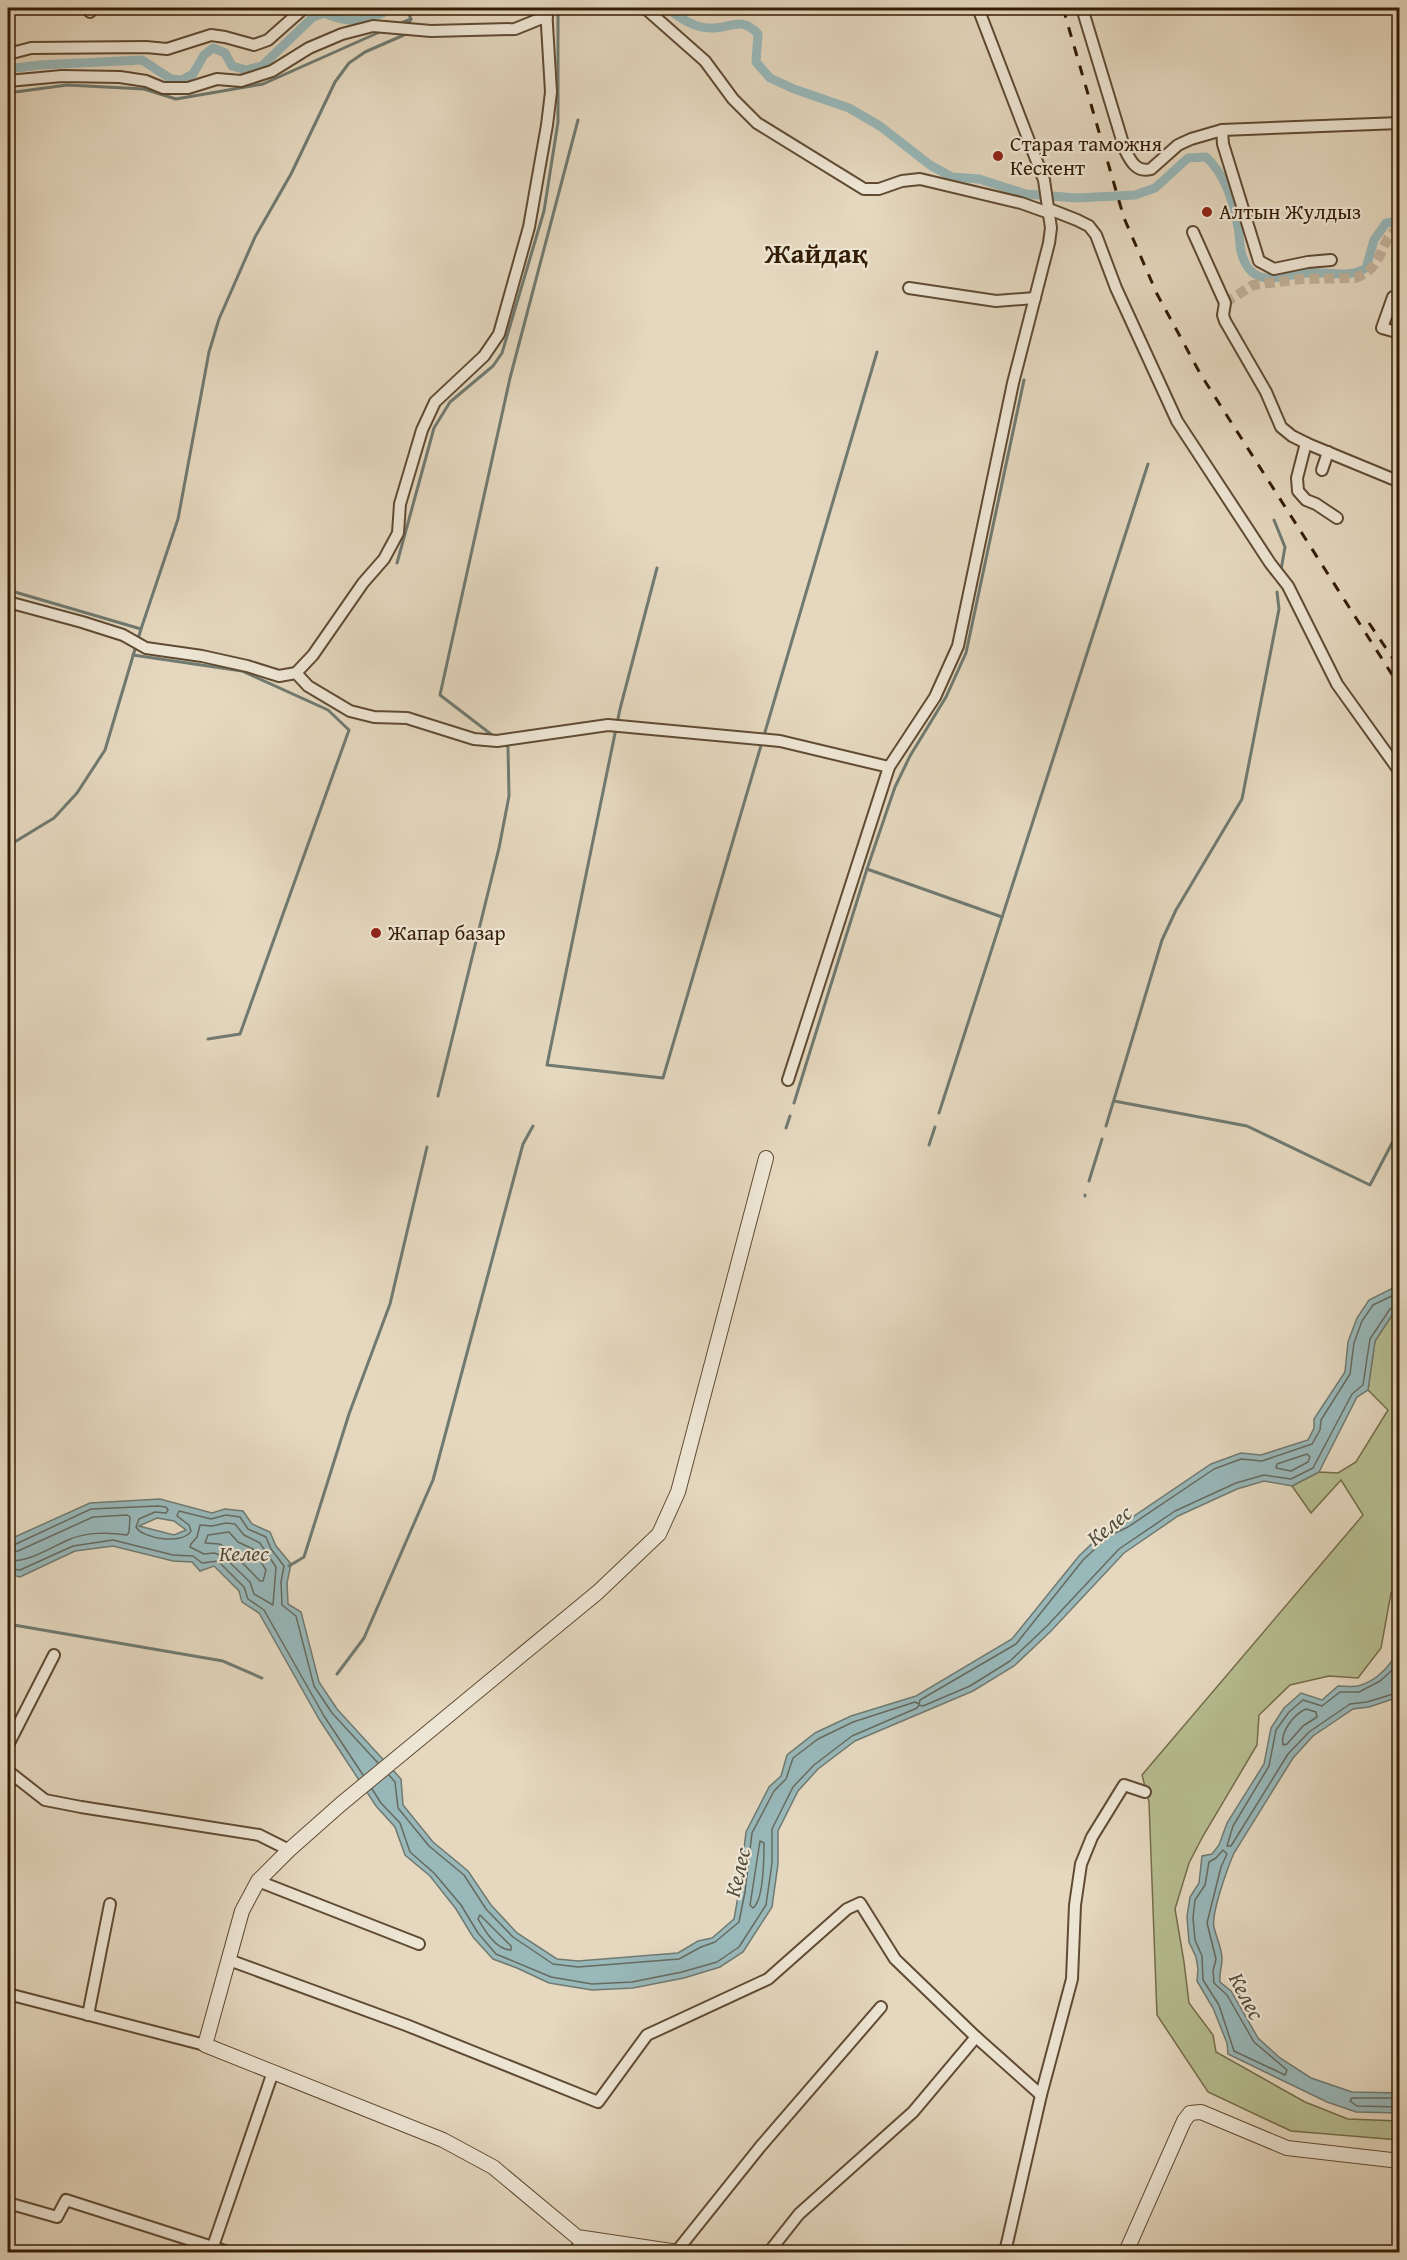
<svg xmlns="http://www.w3.org/2000/svg" width="1407" height="2260" font-family="'Gentium Book Plus',serif">
<style>
.green{fill:#b6be91;stroke:#756d4a;stroke-width:1.5}
.water{fill:#98b8ba;stroke:#707a71;stroke-width:1.5;fill-rule:evenodd}
.lines{fill:none;stroke-linecap:round;stroke-linejoin:round}
.shore{stroke:#666a5f;stroke-width:1.5}
.stream{stroke:#707a71;stroke-width:3}
.canal{stroke:#98b8ba;stroke-width:9}
.minor-tunnel{stroke:#c2b29a;stroke-width:10;stroke-dasharray:10 5;stroke-linecap:butt}
.minor-casing{stroke:#604b33;stroke-width:14}
.tertiary-casing{stroke:#604b33;stroke-width:16}
.minor{stroke:#eee6d5;stroke-width:10}
.tertiary{stroke:#eee6d5;stroke-width:14}
.rail{stroke:#341c04;stroke-width:3;stroke-dasharray:10 10;stroke-linecap:butt}
.poi-dot{fill:#8f2418;stroke:#eee6d5;stroke-width:2}
.labels{text-anchor:middle;stroke-width:4.5;stroke-linejoin:round;paint-order:stroke}
.poi-label{font-size:21px;fill:#341c04;stroke:#eee6d5;text-anchor:start}
.water-label{font-size:22px;font-style:italic;fill:#524b3b;stroke:#eee6d5}
.district-label{font-size:27px;font-weight:bold;fill:#341c04;stroke:#eee6d5}
</style>
<rect width="100%" height="100%" fill="#e5d8bf"/>
<filter id="stains"><feTurbulence type="fractalNoise" baseFrequency=".00333" numOctaves="4"/><feColorMatrix values="0 0 0 0 .2 0 0 0 0 .09 0 0 0 0 .02 0 0 0 .5 -.17"/></filter>
<radialGradient id="worn" r=".72"><stop offset=".6" stop-color="#630" stop-opacity="0"/><stop offset="1" stop-color="#630" stop-opacity=".3"/></radialGradient>
<path class="green" d="M 1394,1312 L 1399,1312 L 1399,1581 L 1391,1593 L 1381,1648 L 1358,1678 L 1329,1676 L 1290,1685 L 1259,1715 L 1257,1745 L 1203,1836 L 1189,1863 L 1175,1909 L 1184,1962 L 1189,2003 L 1213,2035 L 1216,2052 L 1305,2102 L 1348,2119 L 1399,2121 L 1399,2140 L 1291,2131 L 1208,2092 L 1157,2015 L 1149,1802 L 1142,1775 L 1363,1515 L 1341,1480 L 1311,1513 L 1292,1486 L 1319,1472 L 1338,1473 L 1356,1462 L 1388,1410 L 1368,1390 L 1375,1341 Z"/>
<g class="water">
<path d="M 1399,1285 L 1399,1311 L 1394,1312 L 1375,1341 L 1368,1390 L 1357,1397 L 1319,1472 L 1292,1486 L 1264,1481 L 1237,1489 L 1178,1516 L 1124,1553 L 1051,1631 L 1014,1666 L 973,1691 L 855,1741 L 818,1769 L 798,1791 L 778,1831 L 778,1864 L 772,1907 L 743,1952 L 720,1967 L 684,1978 L 633,1988 L 592,1990 L 549,1983 L 517,1968 L 493,1959 L 473,1937 L 456,1909 L 430,1876 L 405,1855 L 395,1827 L 376,1806 L 319,1719 L 259,1613 L 242,1602 L 239,1591 L 214,1566 L 200,1571 L 192,1562 L 173,1561 L 113,1546 L 75,1551 L 20,1577 L 8,1574 L 8,1540 L 90,1503 L 160,1499 L 212,1513 L 225,1509 L 243,1511 L 252,1524 L 270,1532 L 276,1546 L 291,1564 L 287,1583 L 288,1604 L 301,1612 L 319,1682 L 337,1709 L 401,1779 L 403,1805 L 433,1842 L 468,1871 L 491,1905 L 517,1933 L 557,1959 L 578,1961 L 678,1953 L 698,1941 L 712,1938 L 734,1919 L 739,1891 L 746,1832 L 769,1787 L 781,1776 L 787,1755 L 815,1733 L 851,1716 L 916,1696 L 1012,1639 L 1079,1556 L 1105,1531 L 1125,1522 L 1211,1464 L 1241,1453 L 1261,1455 L 1308,1440 L 1314,1428 L 1314,1419 L 1345,1372 L 1348,1342 L 1357,1318 L 1369,1300 ZM 157,1518 L 174,1521 L 186,1530 L 174,1535 L 139,1526 Z"/>
<path d="M 1399,1647 L 1399,1697 L 1369,1707 L 1353,1709 L 1313,1736 L 1293,1758 L 1234,1853 C 1228,1867 1211,1913 1214,1927 C 1216,1937 1222,1948 1222,1959 C 1222,1967 1219,1973 1220,1982 L 1231,1991 L 1258,2038 L 1280,2058 L 1311,2078 L 1352,2092 L 1399,2093 L 1399,2113 L 1356,2112 L 1327,2102 L 1228,2054 L 1227,2043 L 1213,2008 L 1197,1981 L 1198,1969 L 1196,1957 L 1189,1942 L 1187,1917 L 1190,1897 L 1199,1883 L 1202,1856 L 1212,1854 L 1219,1845 L 1227,1823 L 1264,1764 L 1271,1728 L 1284,1708 L 1301,1693 L 1322,1700 L 1338,1686 C 1344,1686 1352,1687 1358,1686 C 1377,1681 1393,1664 1399,1647 Z"/>
</g>
<g class="lines">
<g class="shore">
<path d="M 1307,1454 L 1310,1457 L 1308,1462 L 1291,1471 L 1276,1468 L 1277,1464 Z"/>
<path d="M 226,1523 L 235,1524 L 244,1535 L 260,1543 L 276,1567 L 273,1605 L 254,1594 L 250,1582 L 223,1556 L 214,1553 L 204,1554 L 190,1547 L 191,1544 L 197,1537 L 200,1525 L 212,1526 Z"/>
<path d="M 229,1532 L 238,1542 L 253,1549 L 266,1570 L 263,1581 L 260,1581 L 228,1548 L 219,1544 L 205,1543 L 208,1535 Z"/>
<path d="M 8,1545 L 16,1544 L 91,1509 L 158,1506 L 166,1507 L 168,1510 L 166,1513 L 155,1512 L 139,1519 L 136,1527 C 143,1539 183,1545 191,1531 L 189,1525 L 177,1516 L 179,1511 L 211,1519 L 226,1515 L 240,1517 L 248,1529 L 266,1537 L 271,1549 L 284,1566 L 281,1582 L 282,1605 L 296,1616 L 314,1686 L 332,1713 L 378,1763"/>
<path d="M 8,1553 L 18,1551 L 93,1517 L 127,1515 L 130,1517 L 129,1532 L 127,1535 C 109,1532 85,1532 68,1540 C 48,1549 29,1562 8,1561"/>
<path d="M 8,1569 L 20,1570 L 73,1546 L 113,1540 L 173,1555 L 193,1556 L 202,1563 L 218,1561 L 244,1587 L 248,1599 L 264,1610 L 324,1716 L 363,1775"/>
<path d="M 1400,1663 L 1380,1681 L 1359,1692 L 1340,1692 L 1322,1706 L 1303,1700 L 1289,1712 L 1276,1730 L 1269,1766 L 1233,1826 L 1227,1846 L 1231,1846 L 1288,1754 L 1309,1732 L 1350,1704 L 1367,1702 L 1400,1692"/>
<path d="M 1306,1709 L 1316,1712 L 1317,1717 L 1303,1726 L 1287,1744 L 1283,1745 C 1280,1732 1294,1714 1306,1709 Z"/>
<path d="M 389,1775 L 395,1782 L 398,1808 L 429,1846 L 464,1875 L 486,1909 L 513,1937 L 553,1964 L 578,1967 L 679,1959 L 701,1947 L 715,1942 L 739,1922 L 745,1892 L 752,1833 L 774,1791 L 786,1779 L 793,1758 L 818,1739 L 853,1722 L 915,1702 L 919,1704 L 920,1700 L 1016,1644 L 1083,1560 L 1109,1536 L 1128,1527 L 1214,1469 L 1241,1459 L 1262,1461 L 1312,1444 L 1320,1430 L 1321,1420 L 1350,1374 L 1354,1343 L 1362,1321 L 1373,1305 L 1400,1292"/>
<path d="M 372,1789 L 381,1803 L 400,1823 L 410,1852 L 434,1873 L 461,1905 L 478,1933 L 496,1954 L 551,1977 L 592,1984 L 632,1982 L 682,1972 L 717,1962 L 739,1947 L 766,1905 L 772,1863 L 772,1829 L 793,1787 L 814,1765 L 852,1736 L 917,1708 L 919,1705 L 923,1706 L 970,1686 L 1010,1661 L 1047,1626 L 1119,1549 L 1175,1511 L 1236,1483 L 1264,1475 L 1291,1479 L 1313,1468 L 1352,1394 L 1363,1385 L 1370,1339 L 1390,1309 L 1400,1306"/>
<path d="M 760,1841 L 764,1843 C 764,1858 764,1900 753,1908 L 750,1905 Z"/>
<path d="M 1223,1850 L 1227,1854 L 1221,1867 L 1207,1923 L 1216,1959 L 1213,1971 L 1214,1983 L 1227,1995 L 1254,2042 L 1287,2070 L 1285,2075 L 1234,2051 L 1219,2005 L 1203,1980 L 1202,1956 L 1195,1940 L 1193,1918 L 1195,1900 L 1205,1885 L 1209,1862 L 1216,1858 Z"/>
<path d="M 480,1915 L 511,1946 L 511,1950 C 496,1950 485,1931 478,1919 Z"/>
<path d="M 1400,2098 L 1352,2098 L 1350,2101 L 1357,2106 L 1400,2107"/>
</g>
<g class="stream">
<path d="M 406,8 L 411,19 L 408,25"/>
<path d="M 399,24 L 411,19"/>
<path d="M 8,93 L 67,85 L 144,89 L 176,99 L 263,84 L 382,31"/>
<path d="M 1274,520 L 1285,547 L 1281,570"/>
<path d="M 397,563 L 434,428 L 450,402 L 493,366 L 502,353 L 544,211 L 558,122 L 558,8"/>
<path d="M 657,568 L 620,709 L 547,1065 L 663,1078 L 877,352"/>
<path d="M 8,590 L 141,629"/>
<path d="M 133,655 L 242,671 L 328,710 L 349,730 L 240,1034 L 208,1039"/>
<path d="M 496,738 L 440,695 L 510,378 L 578,120"/>
<path d="M 8,846 L 54,818 L 77,793 L 105,750 L 141,629 L 178,519 L 209,352 L 219,319 L 255,237 L 291,174 L 335,82 L 349,63 L 365,52 L 404,35 L 406,31"/>
<path d="M 1002,917 L 867,869 L 895,787 L 910,756 L 946,697 L 966,653 L 1024,380"/>
<path d="M 438,1096 L 499,848 L 509,796 L 508,747 L 503,743"/>
<path d="M 1114,1101 L 1247,1126 L 1370,1185 L 1400,1128"/>
<path d="M 794,1103 L 867,869"/>
<path d="M 939,1113 L 1148,464"/>
<path d="M 1106,1126 L 1162,940 L 1176,910 L 1242,799 L 1279,609 L 1277,592"/>
<path d="M 786,1128 L 790,1116"/>
<path d="M 929,1145 L 935,1127"/>
<path d="M 1089,1181 L 1102,1139"/>
<path d="M 1085,1196 L 1085,1195"/>
<path d="M 289,1566 L 304,1557 L 349,1414 L 390,1304 L 427,1147"/>
<path d="M 8,1624 L 223,1661 L 262,1678"/>
<path d="M 337,1674 L 364,1638 L 433,1480 L 523,1144 L 533,1126"/>
</g>
<g class="canal">
<path d="M 670,8 L 671,11 C 682,19 695,28 710,28 C 730,29 741,15 758,34 L 756,62 L 770,78 L 794,89 L 849,108 L 880,126 L 930,165 L 952,177 L 979,179 L 1026,194 L 1077,198 L 1135,195 L 1155,188 L 1188,158 L 1206,157 C 1225,174 1233,201 1238,227 C 1240,237 1239,249 1243,258 C 1247,269 1255,277 1266,278 C 1277,279 1296,273 1308,273 C 1328,271 1348,279 1366,268 L 1374,240 L 1386,223 L 1400,221"/>
<path d="M 8,69 L 39,65 L 142,60 L 171,79 L 182,80 L 193,74 L 204,55 L 213,48 L 225,53 L 232,66 L 246,70 L 262,66 L 313,17 L 324,13 C 353,25 366,22 393,8"/>
</g>
<path class="minor-tunnel" d="M 1225,303 L 1253,285 L 1302,279 L 1355,278 C 1387,267 1378,237 1400,228"/>
<g class="minor-casing">
<g id="minor">
<path d="M 645,8 L 705,61 L 733,99 L 757,123 L 864,189 L 879,189 L 902,181 L 920,179 L 1021,203 L 1049,213"/>
<path d="M 1082,8 L 1125,150 C 1131,162 1137,173 1151,169 L 1178,145 L 1191,139 L 1222,130 L 1400,123"/>
<path d="M 90,12 L 90,8"/>
<path d="M 8,54 L 31,48 L 146,47 L 167,49 L 211,35 L 225,37 L 254,45 L 268,40 L 304,8"/>
<path d="M 8,81 L 62,76 L 120,77 L 146,81 L 163,88 L 188,88 L 217,79 L 241,81 L 272,71 L 309,48 L 342,34 L 373,26 L 431,31 L 515,29 L 547,16"/>
<path d="M 1222,130 L 1223,144 L 1259,261 L 1274,269 L 1308,262 L 1331,260"/>
<path d="M 1049,209 L 1077,220 L 1089,226 L 1096,235 L 1116,288 L 1177,421 L 1270,563 L 1288,586 L 1337,684 L 1400,772"/>
<path d="M 1193,232 L 1225,303 L 1223,315 L 1225,321 L 1266,392 L 1281,427 L 1292,436 L 1308,444 L 1400,482"/>
<path d="M 909,288 L 996,301 L 1035,298"/>
<path d="M 1393,297 L 1382,328 L 1400,333"/>
<path d="M 1306,443 L 1297,478 L 1298,491 L 1306,500 L 1316,504 L 1337,518"/>
<path d="M 1322,470 L 1328,452"/>
<path d="M 8,602 L 82,622 L 123,635 L 146,648 L 202,656 L 247,666 L 279,676 L 296,673 L 313,655 L 363,583 L 384,559 L 398,533 L 400,504 L 422,430 L 435,402 L 484,356 L 499,334 L 529,227 L 547,125 L 551,92 L 546,8"/>
<path d="M 296,673 L 308,686 L 350,711 L 374,717 L 407,718 L 474,739 L 497,741 L 608,725 L 780,741 L 889,767"/>
<path d="M 788,1080 L 889,767 L 935,697 L 958,646 L 1013,383 L 1049,243 L 1051,228 L 1044,180 L 978,8"/>
<path d="M 8,1745 L 54,1655"/>
<path d="M 8,1771 L 45,1800 L 81,1807 L 259,1835 L 289,1850"/>
<path d="M 258,1881 L 419,1944"/>
<path d="M 229,1960 L 406,2025 L 598,2102 L 647,2035 L 768,1979 L 847,1909 L 860,1903 L 895,1959 L 976,2037 L 1041,2095"/>
<path d="M 8,1994 L 205,2045"/>
<path d="M 88,2015 L 110,1904"/>
<path d="M 8,2203 L 57,2217 L 66,2200 L 228,2252"/>
<path d="M 211,2252 L 273,2072"/>
<path d="M 576,2252 L 581,2237"/>
<path d="M 676,2252 L 760,2147 L 881,2007"/>
<path d="M 769,2252 L 799,2214 L 913,2112 L 976,2037"/>
<path d="M 1005,2252 L 1041,2095 L 1072,1979 L 1075,1905 L 1081,1864 L 1092,1837 L 1124,1785 L 1145,1792"/>
</g>
</g>
<g class="tertiary-casing">
<g id="tertiary">
<path d="M 678,2252 L 577,2237 L 493,2167 L 443,2140 L 205,2045 L 242,1911 L 258,1881 L 289,1850 L 341,1804 L 598,1592 L 659,1534 L 678,1492 L 766,1158"/>
<path d="M 1126,2252 L 1184,2121 L 1190,2113 L 1201,2112 L 1287,2148 L 1400,2161"/>
</g>
</g>
<use href="#minor" class="minor"/>
<use href="#tertiary" class="tertiary"/>
<g class="rail">
<path d="M 1063,8 L 1124,218 L 1157,294 L 1201,375 L 1400,687"/>
<path d="M 1369,623 L 1400,669"/>
</g>
</g>
<g class="poi-dot">
<circle cx="998" cy="156" r="6"/>
<circle cx="1207" cy="212" r="6"/>
<circle cx="376" cy="933" r="6"/>
</g>
<g class="labels">
<g class="poi-label">
<text x="1010" y="151">Старая таможня<tspan x="1010" dy="24">Кескент</tspan></text>
<text x="1219" y="219">Алтын Жулдыз</text>
<text x="388" y="940">Жапар базар</text>
</g>
<g class="water-label">
<text transform="translate(1109 1525) rotate(-39)" y="8">Келес</text>
<text x="244" y="1561">Келес</text>
<text transform="translate(737 1872) rotate(-77)" y="8">Келес</text>
<text transform="translate(1247 1996) rotate(62)" y="8">Келес</text>
</g>
<g class="district-label">
<text x="816" y="263">Жайдақ</text>
</g>
</g>
<rect width="1407" height="2260" fill="none" stroke="#e5d8bf" stroke-width="30"/>
<rect x="9" y="9" width="1389" height="2242" fill="none" stroke="#341c04" stroke-width="3"/>
<rect x="15" y="15" width="1377" height="2230" fill="none" stroke="#341c04" stroke-width="1.5"/>
<rect width="100%" height="100%" filter="url(#stains)"/>
<rect width="100%" height="100%" fill="url(#worn)"/>
</svg>
